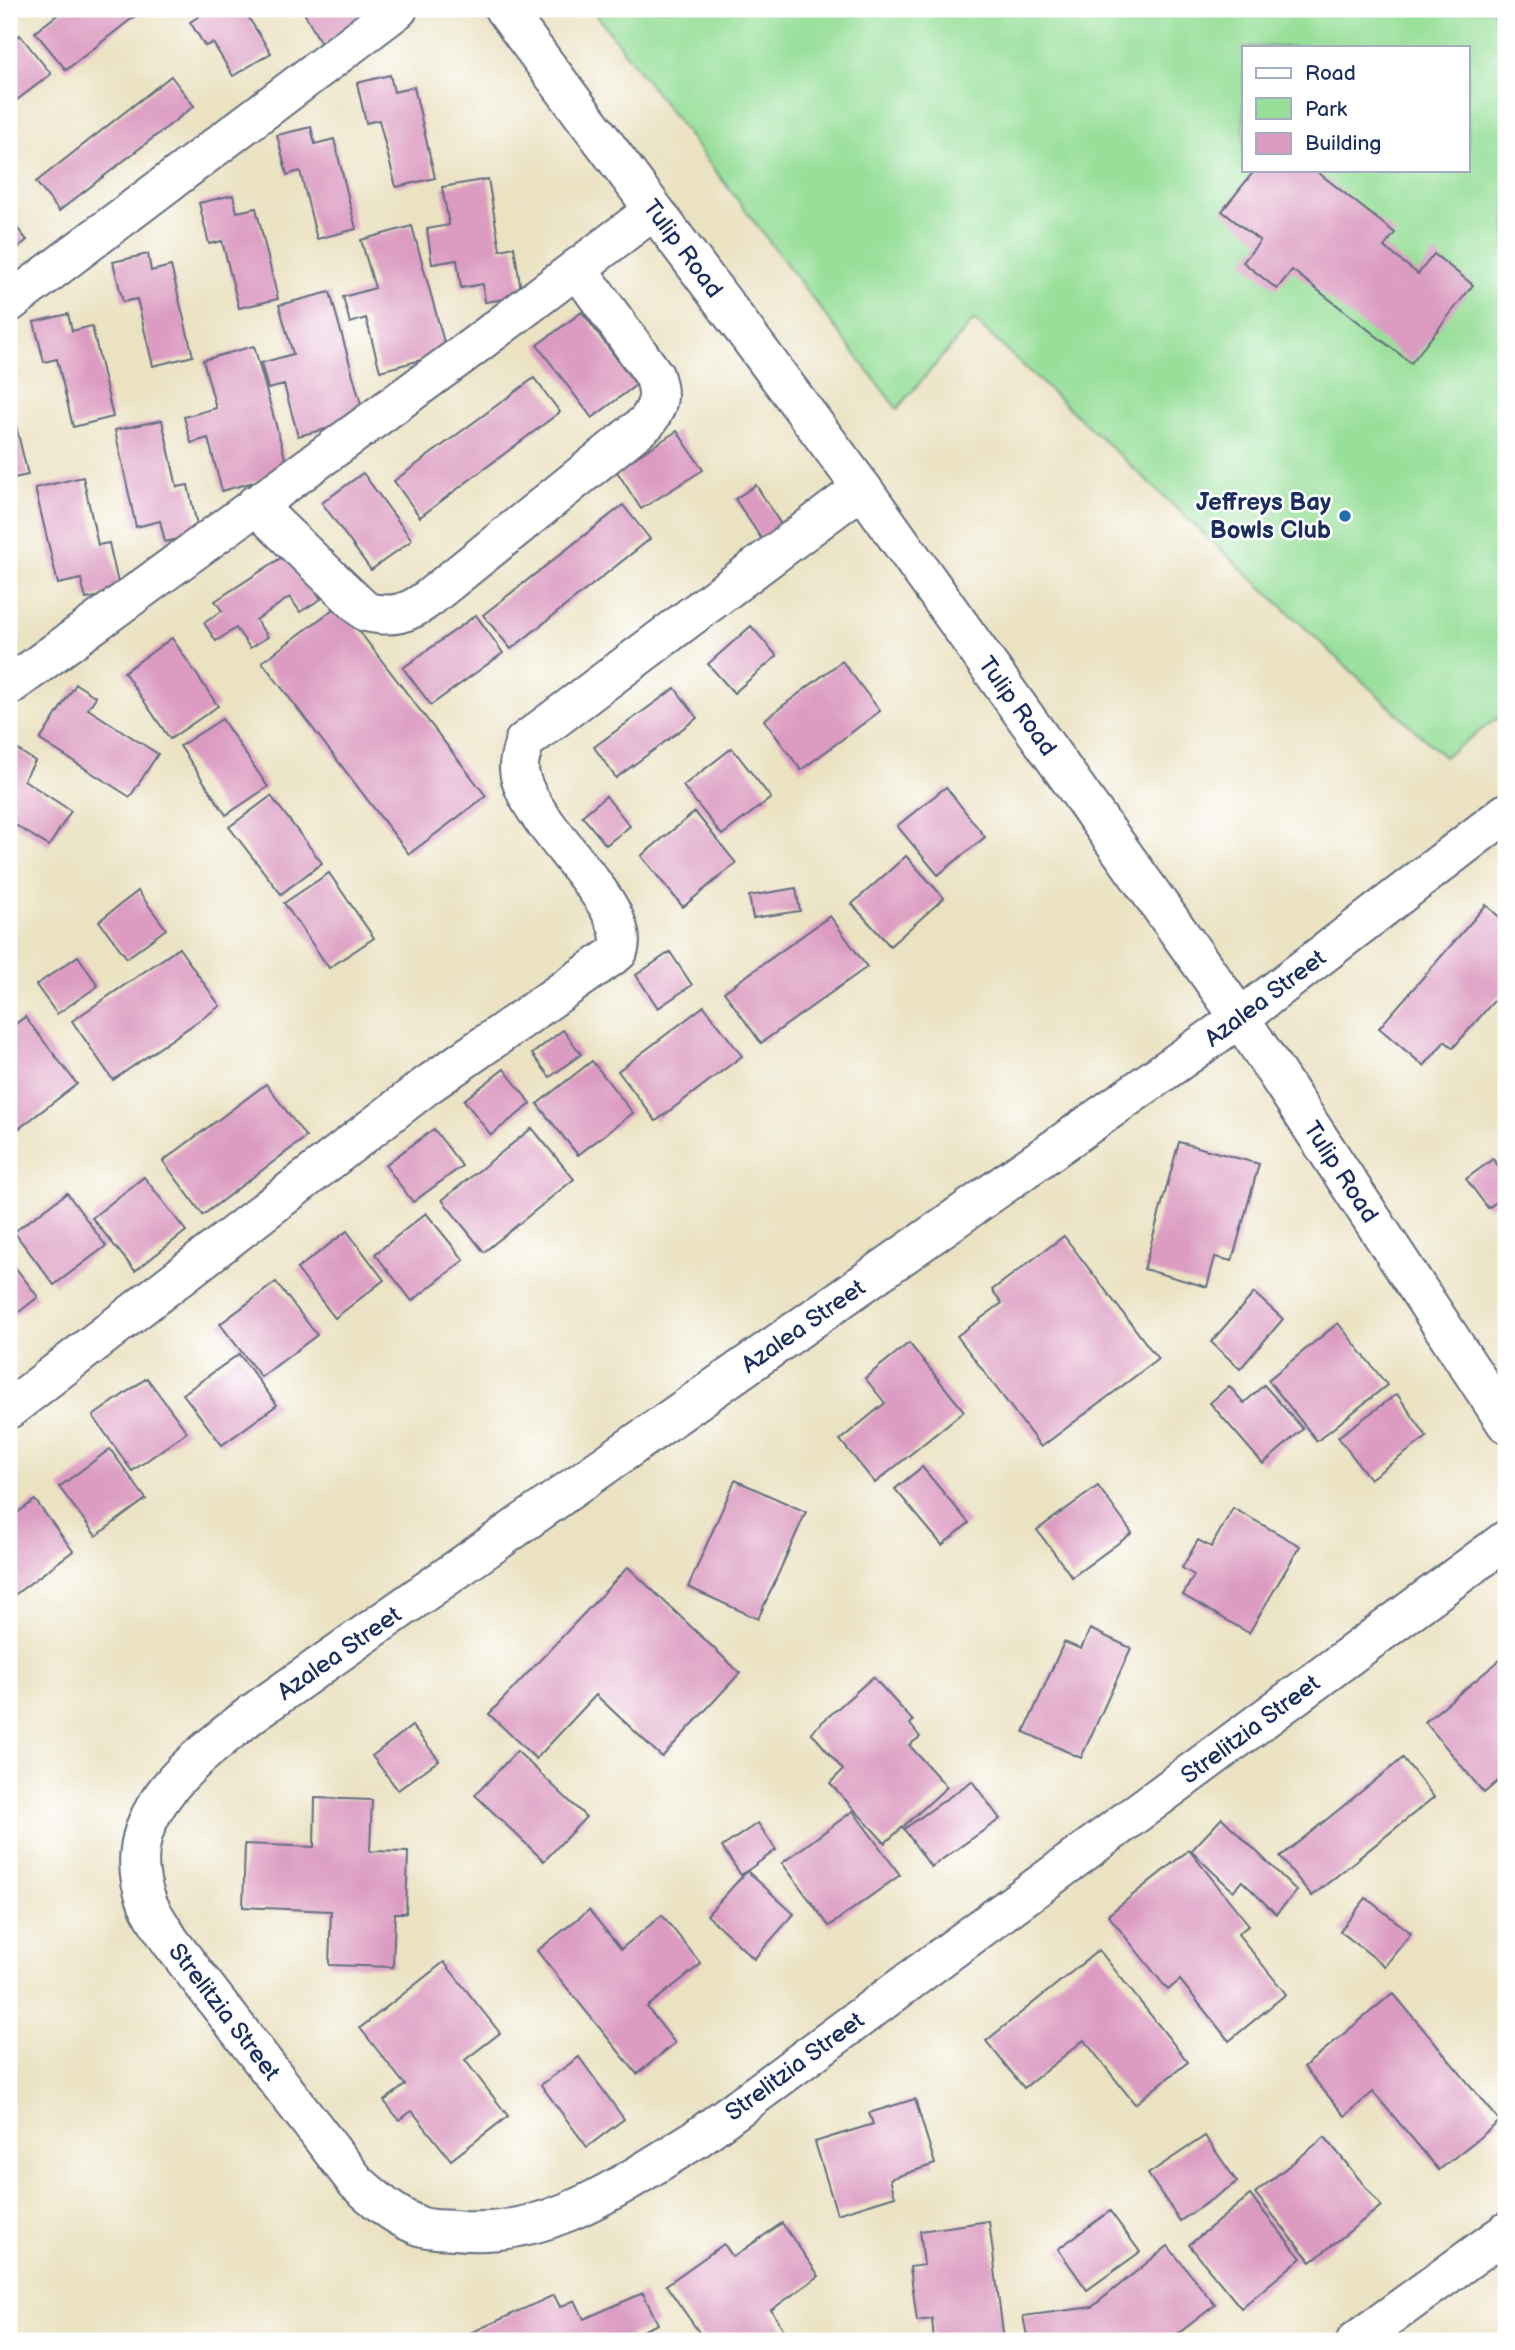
<svg xmlns="http://www.w3.org/2000/svg" width="1515" height="2350" font-family="'Balsamiq Sans',sans-serif">
<style>
.green{fill:#98df9a;stroke:#5a877c;stroke-width:2;fill-rule:evenodd}
.building{fill:#dc9bc1}
.lines{fill:none;stroke-linecap:round;stroke-linejoin:round}
.minor-casing{stroke:#646e81;stroke-width:42}
.minor{stroke:#fff;stroke-width:38}
.poi-dot{fill:#1f6fb2;stroke:#fff;stroke-width:2.5}
.labels{text-anchor:middle;stroke-width:5;stroke-linejoin:round;paint-order:stroke}
.street-label{font-size:24px;fill:#1b2f5e;stroke:#fff}
.poi-label{font-size:24px;font-weight:bold;fill:#1b2f5e;stroke:#fff;text-anchor:end}
</style>
<rect width="100%" height="100%" fill="#fff"/>
<filter id="ink" filterUnits="userSpaceOnUse"><feTurbulence type="fractalNoise" baseFrequency=".0143" numOctaves="2"/><feDisplacementMap in="SourceGraphic" scale="14" xChannelSelector="R" yChannelSelector="G"/><feConvolveMatrix kernelMatrix="1 2 1 2 8 2 1 2 1" color-interpolation-filters="sRGB"/></filter>
<filter id="wash" filterUnits="userSpaceOnUse"><feTurbulence type="fractalNoise" baseFrequency=".00686" numOctaves="4" result="noise"/><feDisplacementMap in="SourceGraphic" scale="28" xChannelSelector="R" yChannelSelector="G"/><feGaussianBlur stdDeviation="1.57" result="paint"/><feColorMatrix in="noise" values="0 0 0 0 0 0 0 0 0 0 0 0 0 0 0 0 0 1.4 0 .05"/><feComposite in="paint" operator="in"/></filter>
<g filter="url(#wash)">
<rect width="100%" height="100%" fill="#ebe2c2"/>
<path class="green" d="M 592,9 L 1506,9 L 1506,712 L 1444,757 L 974,320 L 897,409 ZM 1244,47 L 1468,47 L 1468,170 L 1244,170 Z"/>
<g id="blocks">
<g class="building">
<path d="M 65,9 L 144,9 L 66,70 L 35,32 Z"/>
<path d="M 211,9 L 243,9 L 271,53 L 233,76 L 213,43 L 205,46 L 190,22 Z"/>
<path d="M 302,9 L 356,9 L 364,23 L 323,47 Z"/>
<path d="M 20,35 L 51,74 L 9,106 L 9,44 Z"/>
<path d="M 390,75 L 394,92 L 414,87 L 435,178 L 396,187 L 379,120 L 366,123 L 357,83 Z"/>
<path d="M 171,76 L 194,106 L 59,211 L 36,182 Z"/>
<path d="M 311,127 L 315,144 L 334,139 L 356,229 L 317,239 L 300,171 L 287,175 L 277,135 Z"/>
<path d="M 1255,170 L 1315,170 L 1395,233 L 1384,247 L 1418,274 L 1434,254 L 1473,285 L 1411,363 L 1292,270 L 1277,289 L 1243,262 L 1260,241 L 1222,211 Z"/>
<path d="M 488,179 L 500,250 L 514,247 L 522,296 L 485,302 L 483,284 L 461,288 L 457,260 L 432,264 L 427,229 L 449,225 L 442,187 Z"/>
<path d="M 233,195 L 237,212 L 256,208 L 278,299 L 239,308 L 222,241 L 209,244 L 199,203 Z"/>
<path d="M 9,218 L 27,240 L 9,255 Z"/>
<path d="M 412,226 L 447,353 L 380,371 L 366,318 L 350,323 L 343,297 L 375,288 L 361,240 Z"/>
<path d="M 148,254 L 151,271 L 171,266 L 193,356 L 153,366 L 137,299 L 123,302 L 113,262 Z"/>
<path d="M 330,292 L 365,419 L 298,436 L 284,385 L 268,389 L 261,363 L 293,354 L 279,305 Z"/>
<path d="M 582,312 L 636,385 L 592,418 L 537,345 Z"/>
<path d="M 68,314 L 72,331 L 92,326 L 113,417 L 73,427 L 57,359 L 44,362 L 34,322 Z"/>
<path d="M 254,346 L 289,472 L 222,491 L 208,438 L 191,443 L 184,417 L 216,408 L 203,360 Z"/>
<path d="M 534,378 L 560,412 L 420,517 L 394,481 Z"/>
<path d="M 9,397 L 28,475 L 9,479 Z"/>
<path d="M 162,420 L 177,487 L 188,485 L 199,534 L 165,542 L 160,521 L 136,527 L 115,430 Z"/>
<path d="M 677,431 L 703,470 L 641,509 L 616,470 Z"/>
<path d="M 363,473 L 412,540 L 371,570 L 322,503 Z"/>
<path d="M 83,477 L 98,545 L 109,543 L 120,592 L 86,599 L 81,579 L 58,584 L 35,488 Z"/>
<path d="M 756,485 L 785,531 L 765,544 L 735,499 Z"/>
<path d="M 623,505 L 650,539 L 511,649 L 483,615 Z"/>
<path d="M 290,552 L 321,599 L 300,612 L 290,597 L 256,620 L 268,637 L 250,648 L 236,628 L 216,641 L 204,623 L 222,611 L 215,601 Z"/>
<path d="M 339,605 L 486,796 L 409,854 L 262,662 Z"/>
<path d="M 476,615 L 503,653 L 431,705 L 403,668 Z"/>
<path d="M 751,626 L 777,656 L 734,693 L 708,664 Z"/>
<path d="M 172,638 L 218,706 L 170,739 L 124,672 Z"/>
<path d="M 842,661 L 880,711 L 801,770 L 764,720 Z"/>
<path d="M 76,684 L 96,697 L 88,709 L 158,754 L 130,797 L 40,740 Z"/>
<path d="M 675,688 L 697,718 L 616,778 L 594,747 Z"/>
<path d="M 222,719 L 268,787 L 226,815 L 180,746 Z"/>
<path d="M 9,744 L 35,761 L 24,780 L 71,811 L 49,846 L 9,821 Z"/>
<path d="M 732,748 L 771,798 L 722,835 L 683,786 Z"/>
<path d="M 946,787 L 985,837 L 938,875 L 897,826 Z"/>
<path d="M 271,796 L 322,863 L 281,894 L 229,827 Z"/>
<path d="M 606,796 L 630,826 L 606,845 L 582,816 Z"/>
<path d="M 695,812 L 736,863 L 683,907 L 641,856 Z"/>
<path d="M 906,856 L 944,898 L 890,946 L 852,904 Z"/>
<path d="M 329,873 L 374,938 L 329,968 L 284,903 Z"/>
<path d="M 796,888 L 800,911 L 753,918 L 749,896 Z"/>
<path d="M 138,891 L 166,929 L 127,958 L 99,921 Z"/>
<path d="M 1486,905 L 1506,923 L 1506,987 L 1453,1048 L 1445,1041 L 1424,1066 L 1379,1028 Z"/>
<path d="M 830,916 L 867,967 L 761,1043 L 724,992 Z"/>
<path d="M 179,948 L 220,1006 L 113,1080 L 72,1021 Z"/>
<path d="M 670,952 L 692,985 L 658,1008 L 636,975 Z"/>
<path d="M 78,956 L 98,986 L 57,1014 L 36,985 Z"/>
<path d="M 704,1006 L 742,1056 L 656,1121 L 618,1071 Z"/>
<path d="M 25,1017 L 77,1084 L 17,1130 L 9,1120 L 9,1029 Z"/>
<path d="M 563,1030 L 581,1054 L 550,1077 L 532,1054 Z"/>
<path d="M 592,1061 L 633,1113 L 578,1155 L 537,1104 Z"/>
<path d="M 504,1069 L 531,1104 L 491,1135 L 464,1100 Z"/>
<path d="M 266,1084 L 306,1137 L 203,1215 L 163,1161 Z"/>
<path d="M 532,1128 L 574,1179 L 484,1252 L 442,1200 Z"/>
<path d="M 434,1129 L 462,1166 L 413,1202 L 385,1165 Z"/>
<path d="M 1179,1142 L 1259,1164 L 1232,1261 L 1215,1257 L 1207,1287 L 1144,1269 Z"/>
<path d="M 1493,1159 L 1506,1176 L 1506,1195 L 1488,1208 L 1466,1179 Z"/>
<path d="M 144,1177 L 186,1231 L 135,1271 L 92,1218 Z"/>
<path d="M 67,1193 L 106,1246 L 54,1285 L 14,1232 Z"/>
<path d="M 426,1213 L 464,1260 L 412,1301 L 375,1254 Z"/>
<path d="M 347,1231 L 384,1280 L 335,1318 L 297,1269 Z"/>
<path d="M 1064,1236 L 1158,1359 L 1041,1447 L 957,1336 L 1002,1303 L 992,1290 Z"/>
<path d="M 9,1259 L 38,1297 L 9,1320 Z"/>
<path d="M 276,1282 L 317,1335 L 261,1377 L 220,1324 Z"/>
<path d="M 1254,1293 L 1283,1319 L 1240,1369 L 1211,1342 Z"/>
<path d="M 1338,1323 L 1387,1385 L 1317,1441 L 1268,1380 Z"/>
<path d="M 909,1343 L 964,1411 L 875,1483 L 840,1440 L 885,1403 L 865,1378 Z"/>
<path d="M 239,1354 L 277,1405 L 222,1445 L 183,1394 Z"/>
<path d="M 147,1378 L 187,1432 L 132,1471 L 93,1416 Z"/>
<path d="M 1264,1385 L 1303,1429 L 1263,1464 L 1210,1403 L 1229,1386 L 1244,1403 Z"/>
<path d="M 1397,1394 L 1427,1437 L 1370,1479 L 1338,1437 Z"/>
<path d="M 110,1449 L 146,1499 L 96,1536 L 59,1487 Z"/>
<path d="M 922,1467 L 969,1523 L 942,1545 L 895,1489 Z"/>
<path d="M 735,1480 L 806,1512 L 758,1619 L 688,1587 Z"/>
<path d="M 1098,1486 L 1132,1533 L 1072,1577 L 1037,1530 Z"/>
<path d="M 35,1500 L 73,1551 L 9,1599 L 9,1519 Z"/>
<path d="M 1233,1508 L 1300,1546 L 1249,1633 L 1183,1595 L 1194,1575 L 1182,1568 L 1198,1540 L 1211,1547 Z"/>
<path d="M 628,1567 L 740,1673 L 662,1757 L 596,1695 L 536,1759 L 489,1714 Z"/>
<path d="M 1090,1629 L 1131,1648 L 1081,1758 L 1024,1732 L 1064,1642 L 1081,1649 Z"/>
<path d="M 1506,1655 L 1506,1774 L 1484,1793 L 1425,1722 Z"/>
<path d="M 873,1677 L 913,1721 L 910,1724 L 920,1737 L 909,1745 L 947,1787 L 885,1843 L 830,1783 L 843,1770 L 811,1732 Z"/>
<path d="M 412,1726 L 439,1760 L 398,1790 L 372,1756 Z"/>
<path d="M 517,1751 L 586,1817 L 544,1861 L 475,1795 Z"/>
<path d="M 1403,1758 L 1434,1797 L 1312,1896 L 1280,1857 Z"/>
<path d="M 972,1781 L 1000,1819 L 931,1867 L 904,1829 Z"/>
<path d="M 315,1798 L 372,1800 L 370,1851 L 408,1852 L 406,1913 L 395,1913 L 393,1967 L 329,1965 L 331,1911 L 243,1907 L 245,1844 L 314,1847 Z"/>
<path d="M 853,1811 L 900,1875 L 829,1926 L 782,1863 Z"/>
<path d="M 1222,1818 L 1297,1891 L 1276,1914 L 1242,1881 L 1233,1891 L 1191,1851 Z"/>
<path d="M 758,1823 L 776,1850 L 741,1875 L 722,1847 Z"/>
<path d="M 1189,1850 L 1249,1925 L 1238,1934 L 1286,1994 L 1229,2041 L 1180,1980 L 1168,1990 L 1108,1915 Z"/>
<path d="M 747,1871 L 794,1914 L 754,1959 L 707,1915 Z"/>
<path d="M 1366,1898 L 1411,1933 L 1385,1966 L 1340,1931 Z"/>
<path d="M 589,1910 L 621,1949 L 662,1915 L 701,1964 L 647,2007 L 675,2043 L 637,2074 L 537,1951 Z"/>
<path d="M 1099,1950 L 1188,2062 L 1135,2104 L 1084,2040 L 1024,2088 L 986,2041 Z"/>
<path d="M 444,1962 L 500,2033 L 465,2060 L 508,2116 L 451,2160 L 412,2111 L 399,2120 L 384,2101 L 405,2085 L 360,2028 Z"/>
<path d="M 1393,1993 L 1500,2121 L 1439,2170 L 1373,2092 L 1345,2116 L 1304,2067 Z"/>
<path d="M 579,2057 L 624,2119 L 587,2147 L 541,2085 Z"/>
<path d="M 915,2099 L 935,2164 L 890,2179 L 895,2196 L 837,2214 L 815,2142 L 873,2124 L 869,2113 Z"/>
<path d="M 1205,2136 L 1237,2182 L 1180,2221 L 1148,2174 Z"/>
<path d="M 1325,2137 L 1381,2206 L 1311,2262 L 1255,2193 Z"/>
<path d="M 1250,2195 L 1301,2258 L 1241,2308 L 1189,2245 Z"/>
<path d="M 1110,2211 L 1140,2252 L 1087,2290 L 1058,2249 Z"/>
<path d="M 989,2221 L 1004,2341 L 934,2341 L 932,2319 L 917,2321 L 910,2267 L 924,2265 L 920,2231 Z"/>
<path d="M 782,2223 L 819,2276 L 771,2310 L 790,2339 L 705,2341 L 666,2285 L 724,2244 L 733,2257 Z"/>
<path d="M 1168,2246 L 1215,2305 L 1179,2333 L 1186,2341 L 1028,2341 L 1023,2316 L 1092,2307 Z"/>
<path d="M 643,2293 L 658,2324 L 620,2341 L 458,2341 L 457,2339 L 554,2295 L 560,2307 L 575,2300 L 584,2319 Z"/>
</g>
</g>
</g>
<g filter="url(#ink)">
<use href="#blocks" fill-opacity="0" stroke="#646e81" stroke-width="2"/>
<g class="lines">
<g class="minor-casing">
<g id="minor">
<path id="s1" d="M 504,9 L 862,488 L 1240,1018 L 1506,1423"/>
<path d="M 9,303 L 398,9"/>
<path d="M 255,505 L 366,612 C 392,618 408,614 429,598 L 647,422 C 659,405 661,395 654,375 L 577,268"/>
<path d="M 9,686 L 470,349 L 654,210"/>
<path id="s2" d="M 1506,813 L 1240,1018 L 253,1713 C 193,1761 112,1816 148,1904 C 154,1917 163,1929 170,1941 L 356,2182 C 375,2199 393,2215 417,2225 C 428,2230 442,2229 454,2230 C 546,2241 621,2185 696,2139 L 1506,1540"/>
<path d="M 9,1409 L 426,1086 L 618,952 C 636,905 523,823 519,769 C 518,761 523,750 524,742 L 862,488"/>
<path d="M 1356,2341 L 1506,2232"/>
</g>
</g>
<use href="#minor" class="minor"/>
</g>
</g>
<circle class="poi-dot" cx="1345" cy="516" r="7"/>
<g class="labels">
<g class="street-label">
<text dy="8" stroke="none"><textPath href="#s1" startOffset="299">Tulip Road</textPath></text>
<text dy="8" stroke="none"><textPath href="#s1" startOffset="866">Tulip Road</textPath></text>
<text transform="translate(1265 998) rotate(-37)" y="8">Azalea Street</text>
<text dy="8" stroke="none"><textPath href="#s1" startOffset="1433">Tulip Road</textPath></text>
<text transform="translate(803 1326) rotate(-35)" y="8">Azalea Street</text>
<text transform="translate(339 1653) rotate(-35)" y="8">Azalea Street</text>
<text dy="8" stroke="none"><textPath href="#s2" startOffset="3194">Strelitzia Street</textPath></text>
<text dy="8" stroke="none"><textPath href="#s2" startOffset="1913">Strelitzia Street</textPath></text>
<text dy="8" stroke="none"><textPath href="#s2" startOffset="2627">Strelitzia Street</textPath></text>
</g>
<g class="poi-label">
<text x="1331" y="510">Jeffreys Bay<tspan x="1331" dy="28">Bowls Club</tspan></text>
</g>
</g>
<rect width="1515" height="2350" fill="none" stroke="#fff" stroke-width="35"/>
<rect x="1242" y="46" width="228" height="126" fill="#ffffff" stroke="#a4acbf" stroke-width="2"/>
<rect x="1256" y="68" width="35" height="10" fill="#ffffff" stroke="#a4acbf" stroke-width="2"/>
<text x="1305" y="80" font-size="21" fill="#1b2f5e">Road</text>
<rect x="1256" y="98" width="35" height="21" fill="#98df9a" stroke="#a4acbf" stroke-width="2"/>
<text x="1305" y="116" font-size="21" fill="#1b2f5e">Park</text>
<rect x="1256" y="133" width="35" height="21" fill="#dc9bc1" stroke="#a4acbf" stroke-width="2"/>
<text x="1305" y="150" font-size="21" fill="#1b2f5e">Building</text>
</svg>
